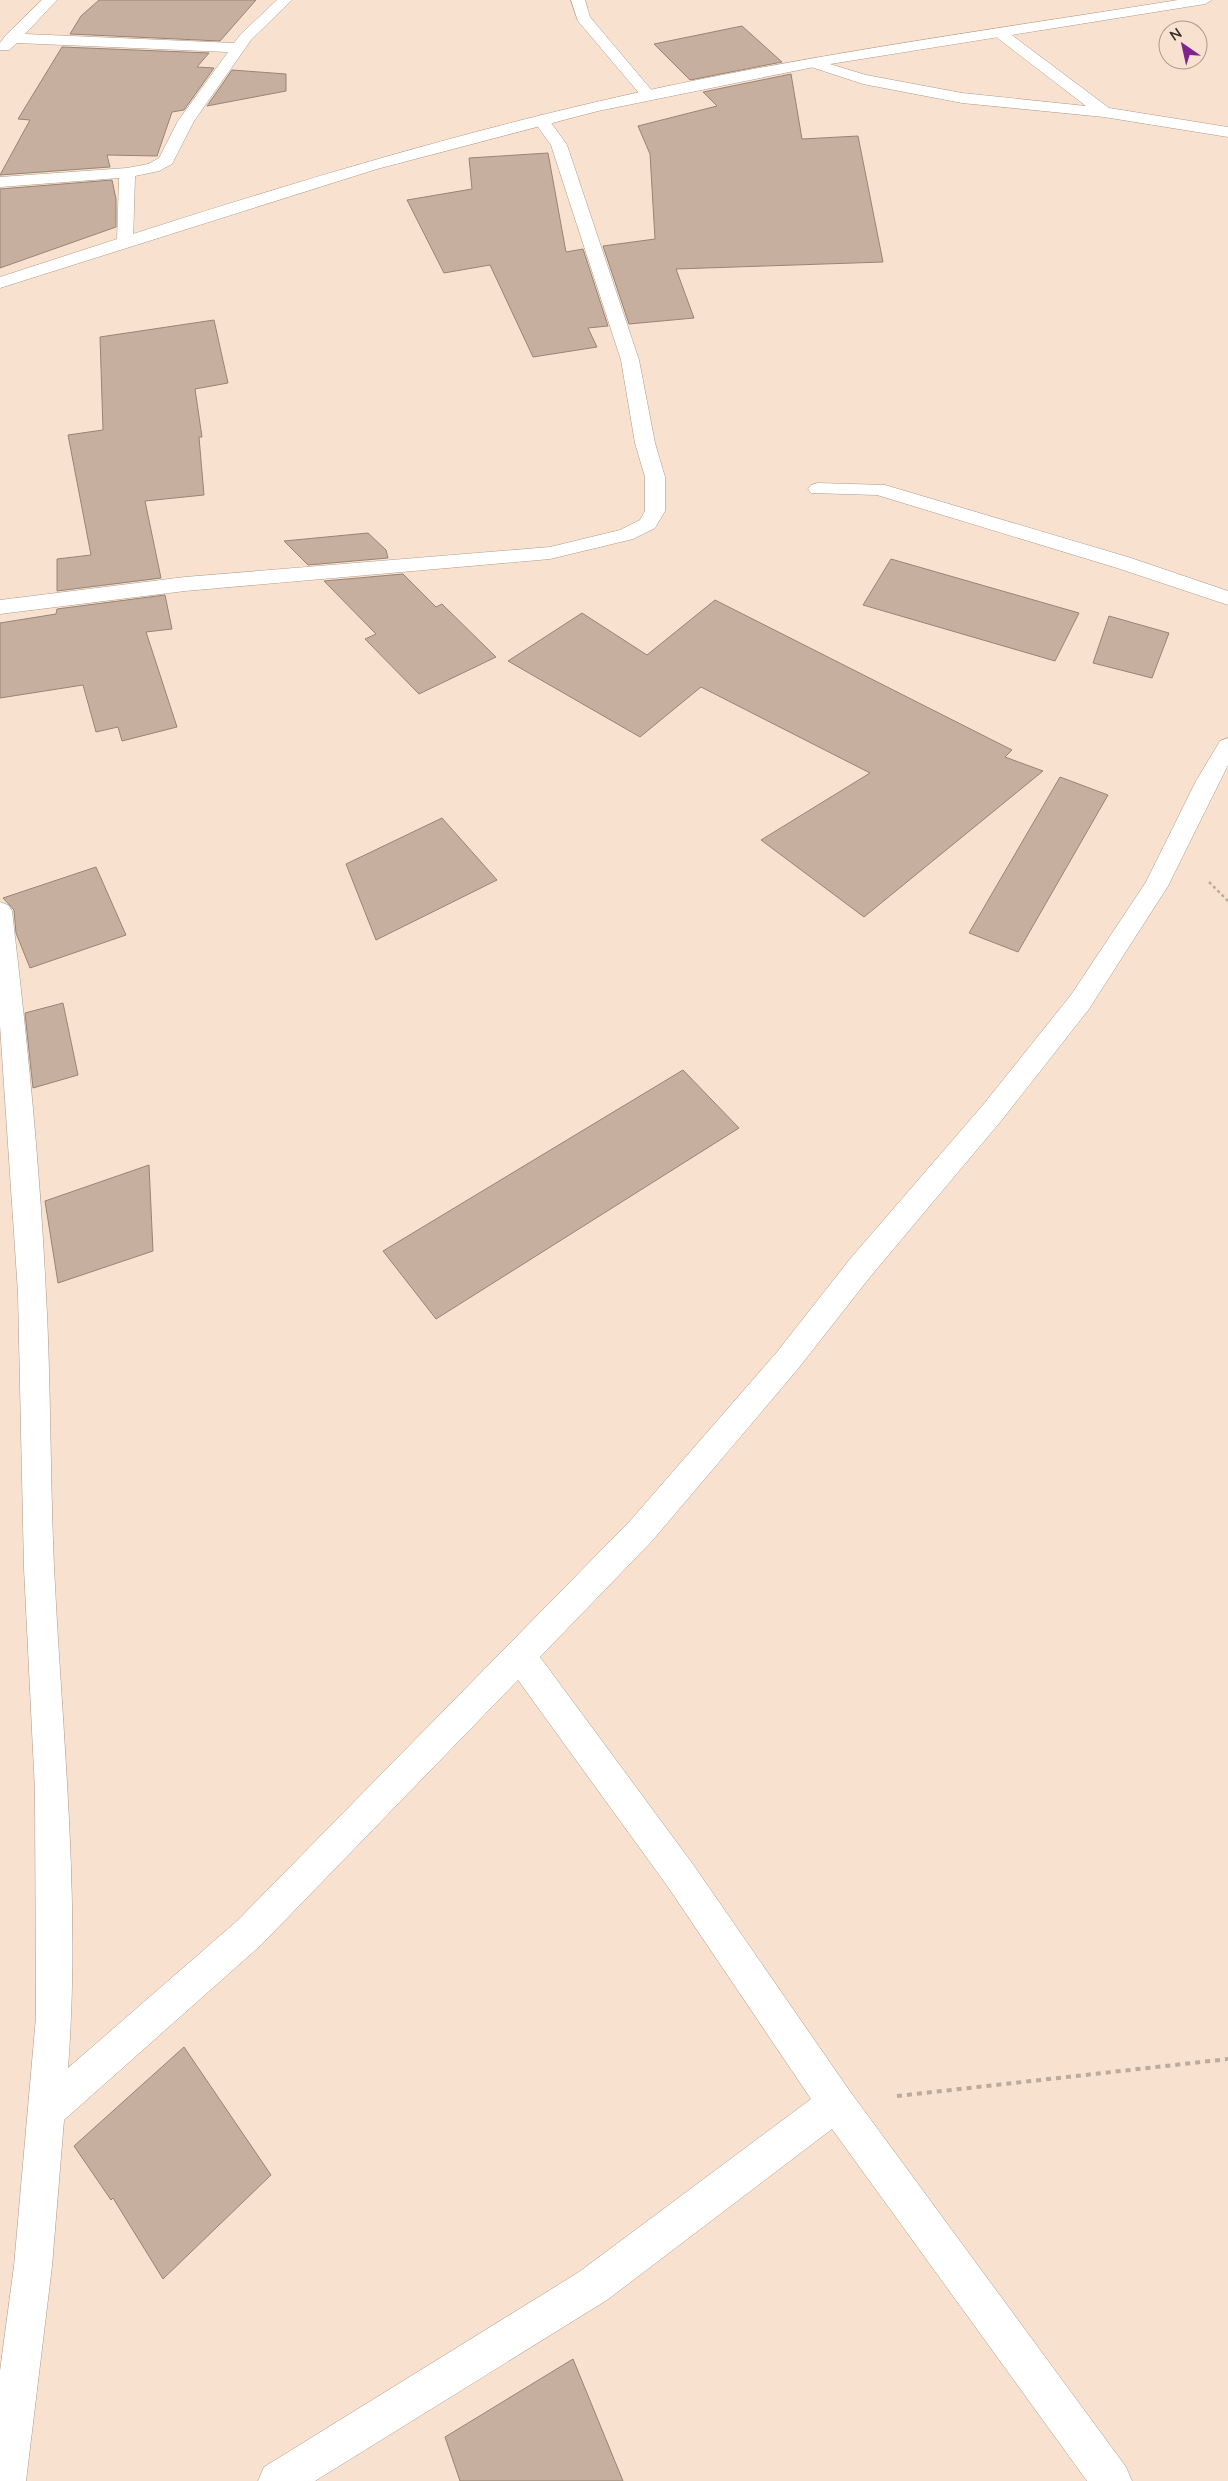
<svg xmlns="http://www.w3.org/2000/svg" width="1228" height="2481" font-family="Lato,sans-serif">
<style>
.building{fill:#c6af9e;stroke:#998474}
.lines{fill:none;stroke-linecap:round;stroke-linejoin:round}
.street-casing{stroke:#af9988;stroke-width:1}
.secondary-casing{stroke:#af9988;stroke-width:1}
.path-far1{stroke:#bdaa9b;stroke-width:2.5;stroke-dasharray:3 3;stroke-linecap:butt}
.path{stroke:#bdaa9b;stroke-width:4;stroke-dasharray:5 5;stroke-linecap:butt}
.street{fill:#fff;fill-rule:evenodd}
.secondary{fill:#fff;fill-rule:evenodd}
</style>
<rect width="100%" height="100%" fill="#f9e1cf"/>
<g class="building">
<path d="M 99,0 L 256,0 L 220,41 L 70,34 L 81,16 Z"/>
<path d="M 742,26 L 782,62 L 690,80 L 654,44 Z"/>
<path d="M 62,47 L 209,53 L 197,67 L 214,68 L 184,110 L 172,112 L 157,156 L 107,155 L 110,167 L 0,175 L 30,120 L 18,119 Z"/>
<path d="M 232,70 L 286,74 L 286,91 L 207,106 Z"/>
<path d="M 791,74 L 802,139 L 858,136 L 883,262 L 676,269 L 694,318 L 629,324 L 603,246 L 655,239 L 650,154 L 638,126 L 717,106 L 703,92 Z"/>
<path d="M 548,153 L 566,252 L 583,249 L 608,326 L 588,328 L 597,347 L 533,357 L 490,265 L 444,273 L 407,200 L 472,189 L 469,158 Z"/>
<path d="M 112,180 L 116,199 L 116,227 L 0,268 L 0,189 Z"/>
<path d="M 214,320 L 228,383 L 195,389 L 202,437 L 199,437 L 204,495 L 145,501 L 161,578 L 57,591 L 57,559 L 91,555 L 68,435 L 103,430 L 100,337 Z"/>
<path d="M 368,533 L 386,550 L 388,558 L 308,565 L 284,541 Z"/>
<path d="M 891,559 L 1079,613 L 1055,661 L 863,605 Z"/>
<path d="M 403,574 L 436,607 L 442,604 L 496,657 L 419,694 L 365,639 L 376,634 L 324,581 Z"/>
<path d="M 165,595 L 172,629 L 146,632 L 177,727 L 122,741 L 118,727 L 96,732 L 83,685 L 0,698 L 0,623 L 56,614 L 57,609 Z"/>
<path d="M 715,600 L 1012,750 L 1005,757 L 1043,771 L 864,917 L 761,840 L 870,773 L 701,687 L 640,737 L 508,661 L 582,613 L 647,655 Z"/>
<path d="M 1109,616 L 1169,633 L 1152,678 L 1093,663 Z"/>
<path d="M 1060,777 L 1108,795 L 1018,952 L 969,933 Z"/>
<path d="M 442,818 L 497,880 L 376,940 L 346,864 Z"/>
<path d="M 96,867 L 126,935 L 30,968 L 16,933 L 14,910 L 3,898 Z"/>
<path d="M 63,1003 L 78,1075 L 33,1088 L 25,1013 Z"/>
<path d="M 683,1070 L 739,1128 L 436,1319 L 383,1251 Z"/>
<path d="M 149,1165 L 153,1251 L 58,1283 L 45,1201 Z"/>
<path d="M 184,2047 L 271,2175 L 163,2279 L 113,2198 L 111,2200 L 74,2146 Z"/>
<path d="M 573,2359 L 623,2481 L 460,2481 L 445,2437 Z"/>
</g>
<g class="lines">
<g class="street-casing">
<g id="street">
<path d="M 42,0 L 57,0 L 25,34 L 234,43 L 241,34 L 277,0 L 292,0 L 251,40 L 194,121 L 172,164 L 159,171 L 135,176 L 133,242 L 131,246 L 119,246 L 117,242 L 119,178 L 0,187 L 0,177 L 127,168 L 148,164 L 159,158 L 178,121 L 228,52 L 17,43 L 9,50 L 0,50 L 0,43 L 6,35 Z"/>
<path d="M 571,0 L 585,0 L 590,17 L 654,93 L 657,96 L 654,99 L 644,99 L 578,21 Z"/>
<path d="M 1000,29 L 1005,30 L 1109,108 L 1228,127 L 1228,137 L 1104,117 L 962,103 L 863,84 L 808,66 L 806,63 L 813,59 L 866,75 L 962,93 L 1086,106 L 995,36 L 993,33 Z"/>
<path d="M 541,115 L 547,117 L 567,145 L 639,360 L 655,443 L 665,477 L 665,511 L 655,528 L 633,539 L 550,559 L 185,591 L 0,614 L 0,600 L 185,577 L 550,547 L 620,530 L 640,520 L 645,511 L 645,477 L 635,443 L 621,360 L 551,145 L 533,120 Z"/>
<path d="M 818,483 L 885,485 L 1131,558 L 1228,591 L 1228,605 L 1117,568 L 877,495 L 811,493 L 808,489 L 811,485 Z"/>
<path d="M 1228,738 L 1228,765 L 1168,886 L 1089,1009 L 1001,1121 L 870,1277 L 797,1370 L 652,1541 L 540,1657 L 692,1863 L 849,2090 L 1126,2467 L 1132,2481 L 1087,2481 L 832,2129 L 607,2300 L 315,2481 L 258,2481 L 264,2467 L 579,2272 L 811,2099 L 668,1887 L 518,1680 L 261,1945 L 64,2120 L 52,2266 L 26,2481 L 0,2481 L 0,2371 L 14,2266 L 36,2017 L 35,1791 L 24,1568 L 18,1293 L 0,1025 L 0,902 L 8,905 L 12,911 C 27,1038 40,1166 46,1294 C 51,1385 50,1476 54,1567 C 62,1734 81,1901 68,2068 L 237,1921 L 630,1521 L 777,1352 L 850,1259 L 983,1105 L 1071,995 L 1146,882 L 1196,781 L 1220,741 Z"/>
</g>
</g>
<g class="secondary-casing">
<path id="secondary" d="M 1178,0 L 1212,0 L 1205,4 L 824,65 L 598,111 L 377,169 L 0,288 L 0,277 C 197,213 394,149 596,102 C 788,57 984,31 1178,0 Z"/>
</g>
<path class="path-far1" d="M 1209,882 L 1228,901"/>
<path class="path" d="M 897,2096 L 1228,2059"/>
<use href="#street" class="street"/>
<use href="#secondary" class="secondary"/>
</g>
<g transform="translate(1183 45) rotate(326)"><circle r="24" fill="#f9e1cf" stroke="#ac9a8d"/>
<path d="M0-4L9 19L0 12L-9 19Z" fill="#822490"/>
<text y="-8" font-size="14" font-weight="bold" text-anchor="middle" fill="#393029">N</text>
</g>
</svg>
